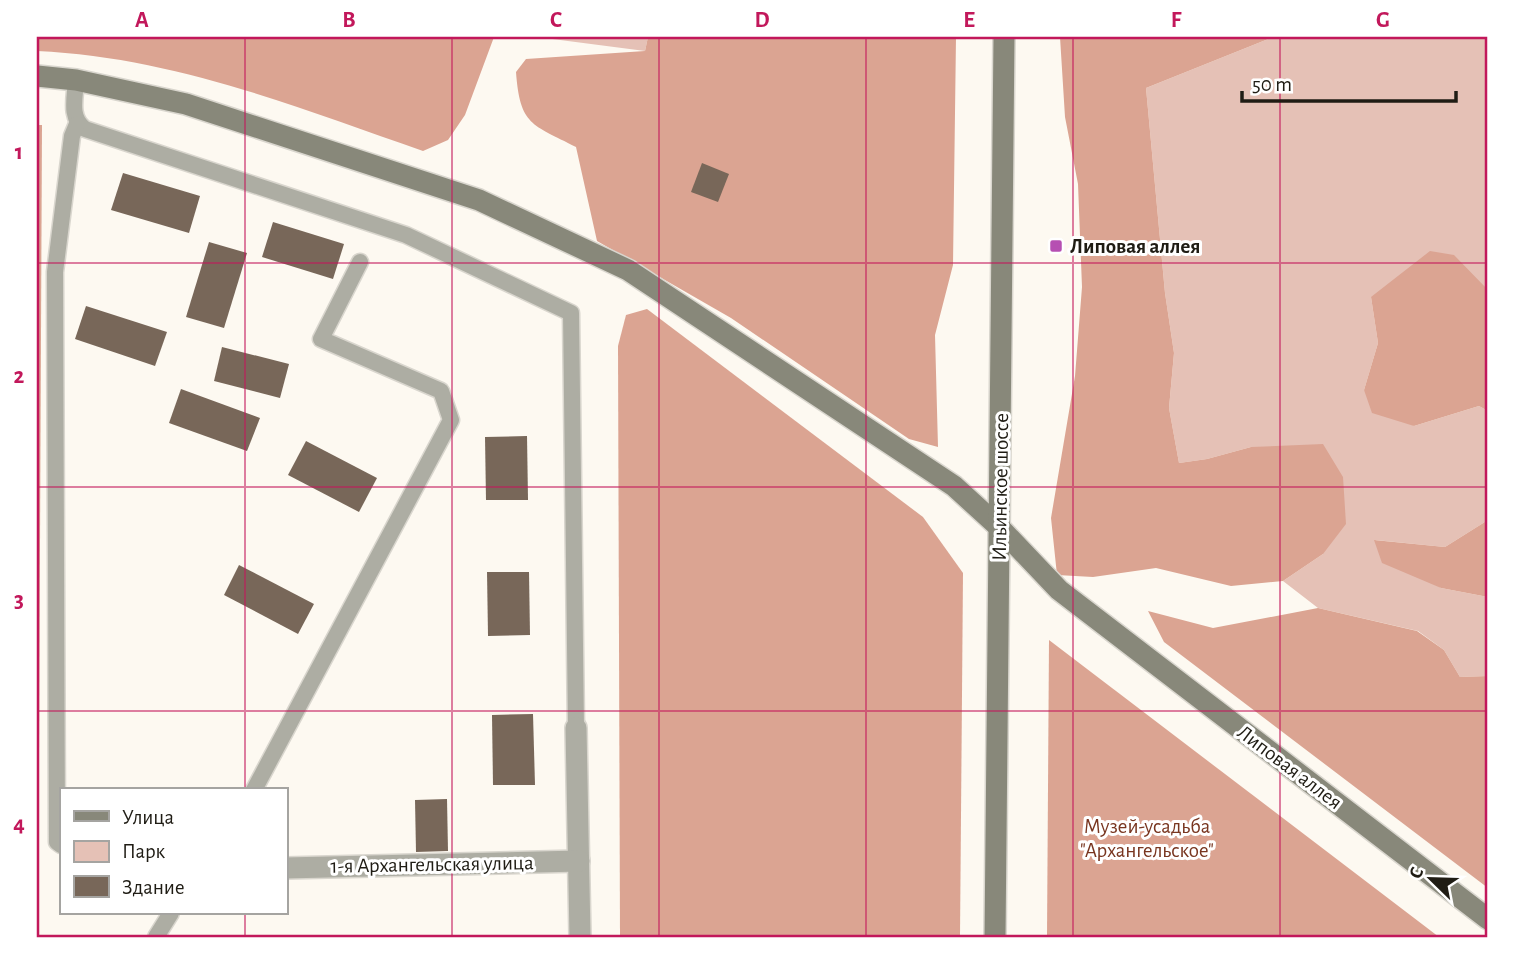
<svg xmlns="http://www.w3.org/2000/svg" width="1525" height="974" font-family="'Alegreya Sans',sans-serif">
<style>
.green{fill:#e5c1b6}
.forest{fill:#dba492}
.building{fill:#786759}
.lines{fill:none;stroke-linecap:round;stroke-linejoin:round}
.lane-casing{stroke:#d9d6ce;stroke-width:19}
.street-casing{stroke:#d9d6ce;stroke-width:24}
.secondary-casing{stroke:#d9d6ce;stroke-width:24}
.lane{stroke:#adada3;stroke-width:16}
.street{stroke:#adada3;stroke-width:21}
.secondary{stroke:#88887a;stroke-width:21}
.grid{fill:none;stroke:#c2185b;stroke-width:2;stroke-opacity:0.55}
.poi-dot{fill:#b64fb2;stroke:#fff;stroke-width:2.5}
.labels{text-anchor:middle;stroke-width:6;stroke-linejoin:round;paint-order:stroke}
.poi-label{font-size:21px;font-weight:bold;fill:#1f1c14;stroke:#fff;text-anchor:start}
.street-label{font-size:21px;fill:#1f1c14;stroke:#fff}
.park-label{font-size:21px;fill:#793620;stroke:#fff}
.neatline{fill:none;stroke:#c2185b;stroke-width:2.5}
.grid-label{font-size:23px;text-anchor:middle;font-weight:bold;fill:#c2185b}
</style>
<rect width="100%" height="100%" fill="#fdf9f1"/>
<g class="green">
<path d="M 537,37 L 648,37 L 645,51 Z"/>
<path d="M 1273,37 L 1488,37 L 1488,290 L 1371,297 L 1378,343 L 1364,390 L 1414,426 L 1479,406 L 1488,411 L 1488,520 L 1445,547 L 1375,540 L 1441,588 L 1488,597 L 1488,676 L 1460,677 L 1444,650 L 1418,631 L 1318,608 L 1283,581 L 1323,554 L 1251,447 L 1207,459 L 1179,463 L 1169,408 L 1174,353 L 1165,293 L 1146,88 Z"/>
</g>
<g class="forest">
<path d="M 37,37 L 494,37 L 465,115 L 448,140 L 423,151 C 297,107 172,57 37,51 Z"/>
<path d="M 648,37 L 956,37 L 953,265 L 935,335 L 938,447 L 909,439 L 731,318 L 597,241 L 576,147 C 532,124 520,126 516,72 L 526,59 L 645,51 Z"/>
<path d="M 1060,37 L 1273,37 L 1146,88 L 1165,293 L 1174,353 L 1169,408 L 1179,463 L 1207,459 L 1251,447 L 1323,444 L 1343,477 L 1346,524 L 1323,554 L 1283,581 L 1231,586 L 1156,568 L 1093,577 L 1057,575 L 1051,518 L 1075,376 L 1082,287 L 1078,184 L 1065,117 Z"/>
<path d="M 37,125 L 42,125 L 39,756 L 37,767 Z"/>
<path d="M 1430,251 L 1454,255 L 1488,290 L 1488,411 L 1479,406 L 1414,426 L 1372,413 L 1364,390 L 1378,343 L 1371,297 Z"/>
<path d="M 647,309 L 923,517 L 963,573 L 960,937 L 620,937 L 618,346 L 626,315 Z"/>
<path d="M 1488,520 L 1488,597 L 1441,588 L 1382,563 L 1374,540 L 1445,547 Z"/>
<path d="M 1318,608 L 1417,631 L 1444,650 L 1460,677 L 1488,676 L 1488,888 L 1164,642 L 1148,611 L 1213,628 Z"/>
<path d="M 1049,640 L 1439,937 L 1047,937 Z"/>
</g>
<g class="building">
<path d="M 702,163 L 729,174 L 718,202 L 691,192 Z"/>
<path d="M 123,173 L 200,196 L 189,233 L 111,210 Z"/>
<path d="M 273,222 L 344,244 L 333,279 L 262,257 Z"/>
<path d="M 209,242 L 247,253 L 224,328 L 186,317 Z"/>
<path d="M 86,306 L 167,332 L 155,366 L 75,339 Z"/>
<path d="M 222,347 L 289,364 L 280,398 L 214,381 Z"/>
<path d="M 181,389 L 260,418 L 247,451 L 169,423 Z"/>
<path d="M 527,436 L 528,500 L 486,500 L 485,437 Z"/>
<path d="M 306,441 L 377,478 L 359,512 L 288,475 Z"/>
<path d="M 239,565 L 314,604 L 298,634 L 224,595 Z"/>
<path d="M 487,572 L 529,572 L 530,635 L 488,636 Z"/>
<path d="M 533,714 L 535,785 L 493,785 L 492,715 Z"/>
<path d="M 447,799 L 448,851 L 416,852 L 415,800 Z"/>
</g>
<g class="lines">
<g class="lane-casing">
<g id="lane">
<path d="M 76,80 C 75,98 69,118 85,129 L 406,235 L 571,313 L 576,728"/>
<path d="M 254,790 L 451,420 L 441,391 L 321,339 L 360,262"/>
<path d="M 61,845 L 57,842 L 55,272 L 72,136 L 77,124"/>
<path d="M 156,937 L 171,913"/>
</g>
</g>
<g class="street-casing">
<g id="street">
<path d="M 576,728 L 580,937"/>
<path d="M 285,868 L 579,861"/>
</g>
</g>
<g class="secondary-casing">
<g id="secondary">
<path d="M 37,76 L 76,80 L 186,104 L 479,200 L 628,270 L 954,486 L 1000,528 L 1059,590 L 1488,919"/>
<path d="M 995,937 L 1004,37"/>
</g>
</g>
<use href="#lane" class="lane"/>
<use href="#street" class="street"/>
<use href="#secondary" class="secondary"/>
</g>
<path class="grid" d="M 245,37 L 245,790M 452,37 L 452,937M 659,37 L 659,937M 866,37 L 866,937M 1073,37 L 1073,937M 1280,37 L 1280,937M 37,263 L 1488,263M 37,487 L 1488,487M 37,711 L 1488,711M 245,913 L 245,937"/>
<rect class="poi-dot" x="1049" y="239" width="14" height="14" rx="3.5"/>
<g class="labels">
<g class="poi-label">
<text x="1070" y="253">Липовая аллея</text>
</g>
<g class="street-label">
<text transform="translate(1000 487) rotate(-89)" y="7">Ильинское шоссе</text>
<text transform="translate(1290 767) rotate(37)" y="7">Липовая аллея</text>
<text transform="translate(432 864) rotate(-1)" y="7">1-я Архангельская улица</text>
</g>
<g class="park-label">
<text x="1147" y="833">Музей-усадьба<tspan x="1147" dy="24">"Архангельское"</tspan></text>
</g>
</g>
<rect width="1525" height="974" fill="none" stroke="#ffffff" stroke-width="77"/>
<rect x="60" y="788" width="228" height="126" fill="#ffffff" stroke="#a5a4a1" stroke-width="2"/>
<rect x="74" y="811" width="35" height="10" fill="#88887a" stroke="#a5a4a1" stroke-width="2"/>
<text x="122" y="824" font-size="21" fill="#1f1c14">Улица</text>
<rect x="74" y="841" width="35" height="21" fill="#e5c1b6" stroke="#a5a4a1" stroke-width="2"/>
<text x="122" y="858" font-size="21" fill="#1f1c14">Парк</text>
<rect x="74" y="876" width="35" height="21" fill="#786759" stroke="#a5a4a1" stroke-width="2"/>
<text x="122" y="894" font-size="21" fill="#1f1c14">Здание</text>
<g transform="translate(1431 879) rotate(293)" stroke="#ffffff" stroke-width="5" paint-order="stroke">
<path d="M0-5L12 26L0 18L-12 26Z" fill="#1f1c14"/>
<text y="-10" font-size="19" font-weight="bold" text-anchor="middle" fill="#1f1c14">С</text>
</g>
<path d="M1242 91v10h214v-10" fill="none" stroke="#1f1c14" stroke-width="3.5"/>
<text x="1252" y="91" font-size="21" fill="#1f1c14" stroke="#ffffff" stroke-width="5" paint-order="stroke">50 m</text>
<rect x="38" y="38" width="1448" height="898" class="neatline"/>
<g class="grid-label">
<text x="142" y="27">A</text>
<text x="349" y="27">B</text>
<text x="556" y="27">C</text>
<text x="762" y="27">D</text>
<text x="969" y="27">E</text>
<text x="1176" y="27">F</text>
<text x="1383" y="27">G</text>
<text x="19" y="159">1</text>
<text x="19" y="383">2</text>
<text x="19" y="607">3</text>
<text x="19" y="831">4</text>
</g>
</svg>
